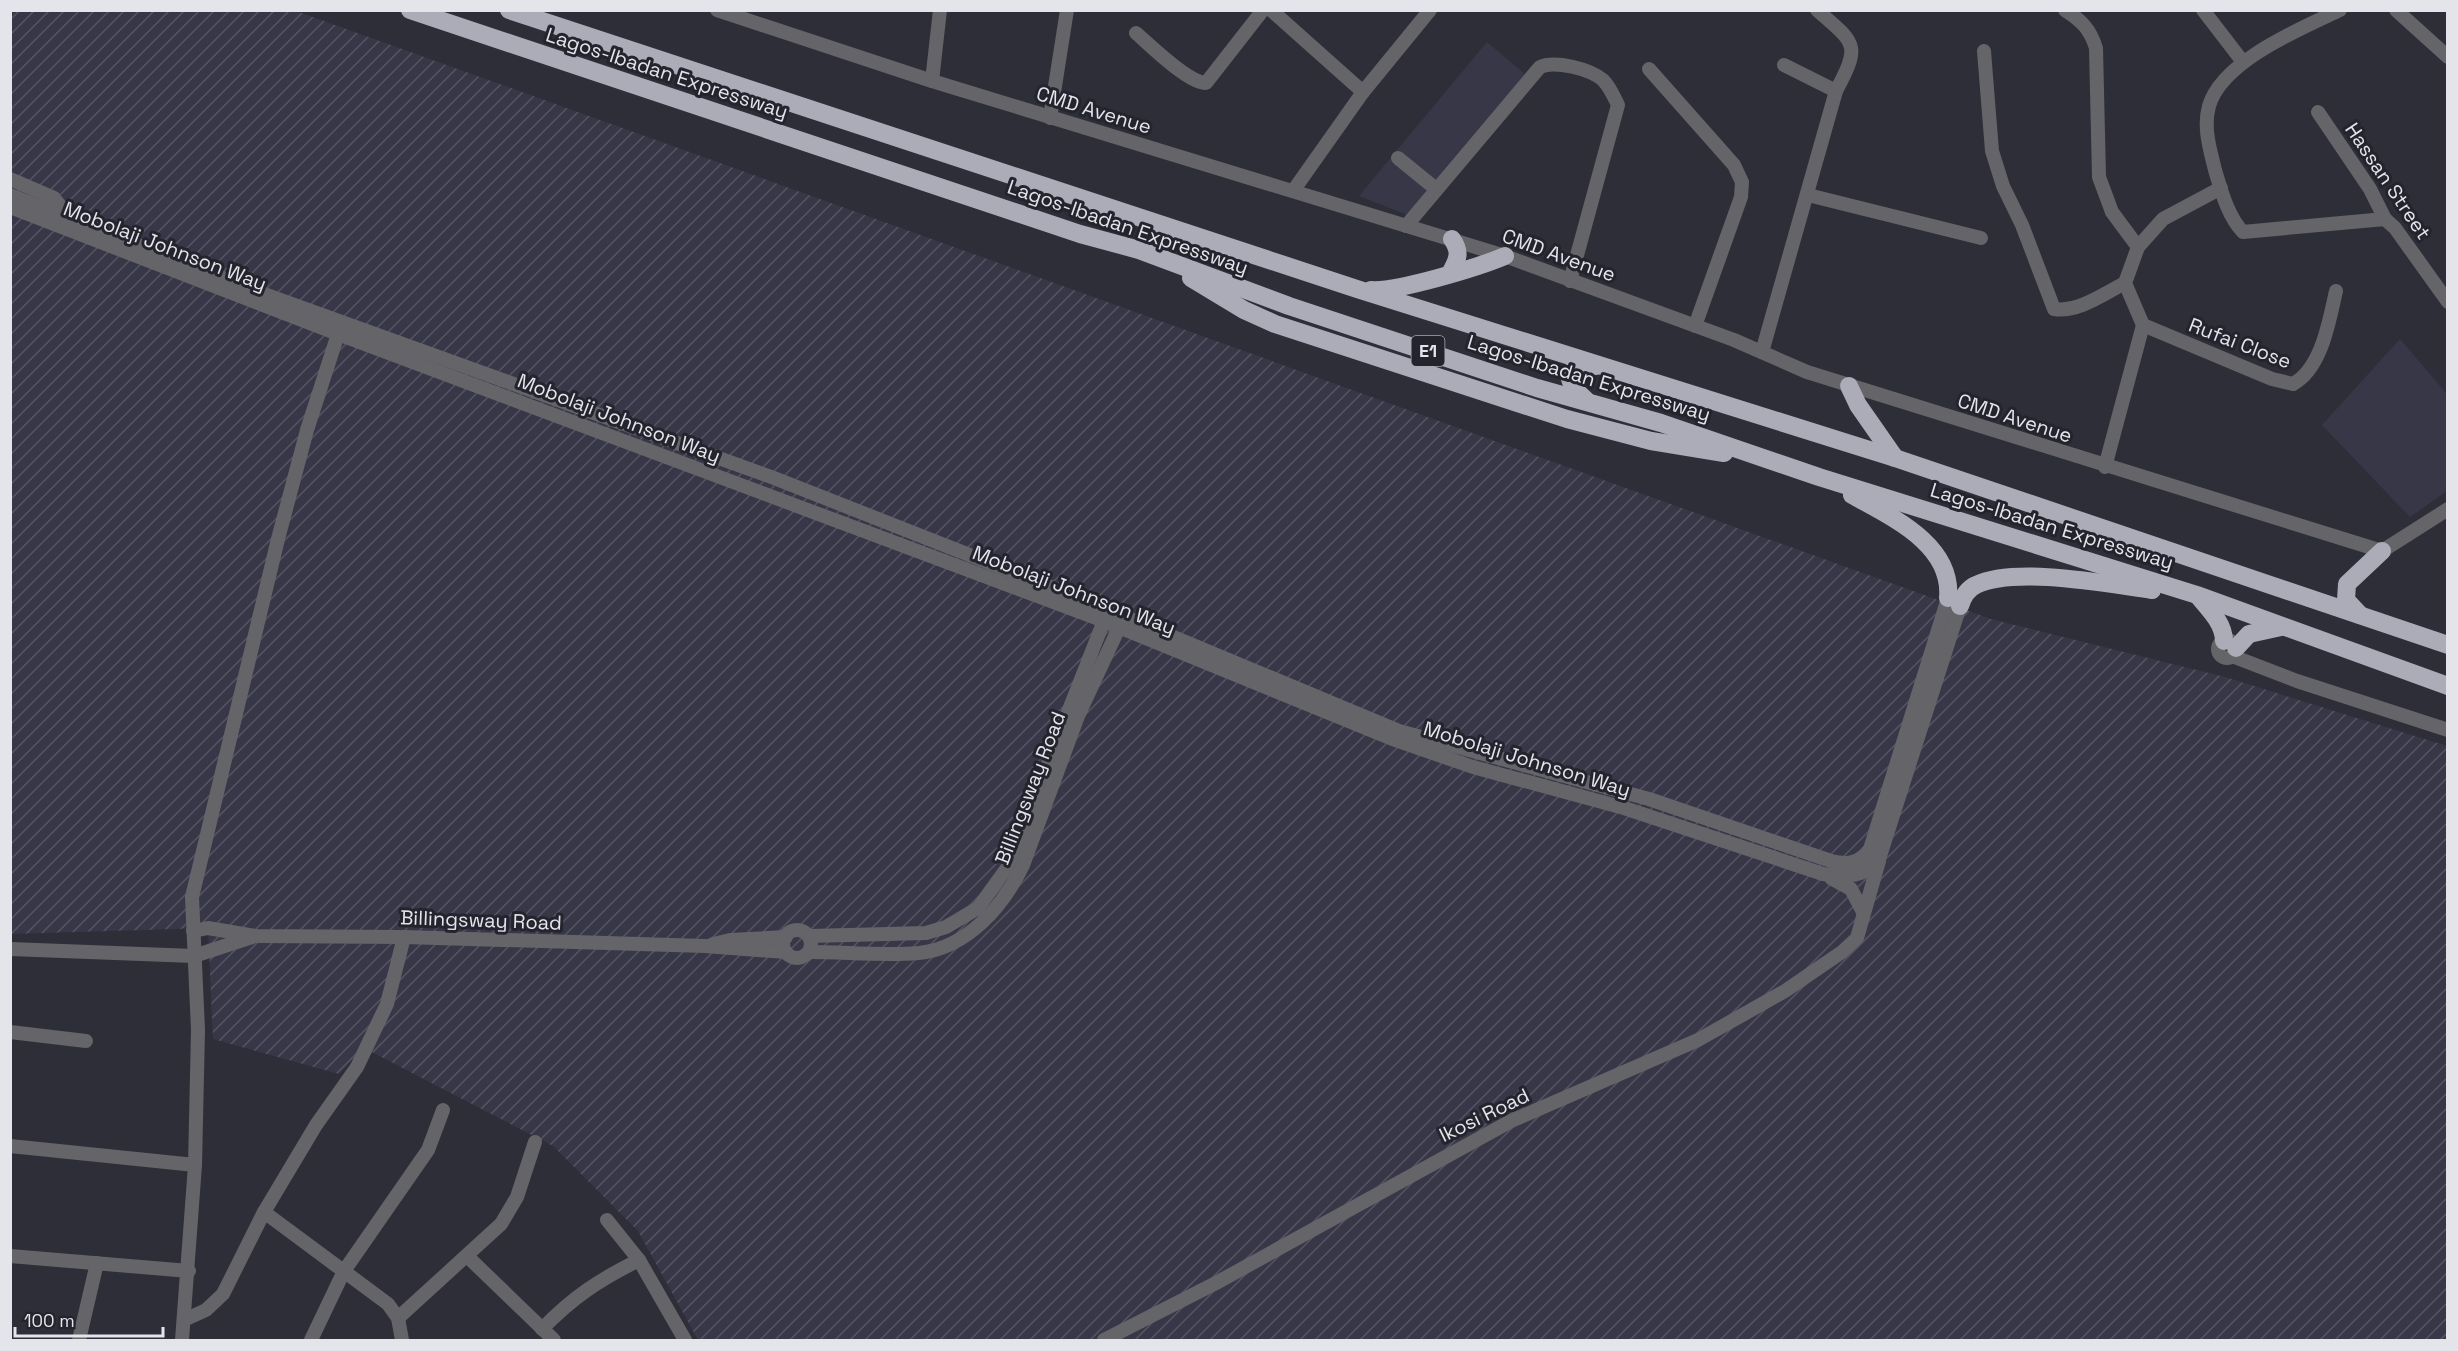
<svg xmlns="http://www.w3.org/2000/svg" width="2458" height="1351" font-family="'Space Grotesk',sans-serif">
<style>
.built{fill:#383748}
.industrial{fill:url(#industrial-furrows)}
.lines{fill:none;stroke-linecap:round;stroke-linejoin:round}
.minor{stroke:#646469;stroke-width:14}
.highway{stroke:#acacb9;stroke-width:18}
.labels{text-anchor:middle;stroke-width:6;stroke-linejoin:round;paint-order:stroke}
.shield{fill:#24242e;stroke:#aaaab2;stroke-width:1.5}
.shield-label{font-size:18px;font-weight:bold;fill:#e4e4eb}
.street-label{font-size:20px;fill:#e4e4eb;stroke:#24242e}
</style>
<defs>
<pattern id="industrial-furrows" width="10" height="10" patternUnits="userSpaceOnUse" patternTransform="scale(1.5)"><rect width="10" height="10" fill="#383748"/><path d="M-1 1l2-2M0 10L10 0M9 11l2-2" fill="none" stroke="#555463"/></pattern>
</defs>
<rect width="100%" height="100%" fill="#2e2e38"/>
<g class="built">
<path d="M 1487,42 L 1526,75 L 1410,216 L 1359,196 Z"/>
<path d="M 2400,339 L 2447,394 L 2447,491 L 2410,517 L 2322,425 Z"/>
</g>
<path class="industrial" d="M 10,11 L 296,11 L 1991,619 L 2225,677 L 2447,746 L 2447,1340 L 698,1340 L 638,1231 L 553,1146 L 364,1048 L 339,1074 L 213,1039 L 208,928 L 11,934 Z"/>
<g class="lines">
<g class="minor">
<path d="M 717,10 L 932,81 L 1505,256 L 1734,340 L 1807,372 L 2382,551 L 2448,509"/>
<path d="M 1271,10 L 1363,92"/>
<path d="M 2065,10 C 2082,21 2090,29 2096,48 L 2099,177 L 2112,212 L 2138,247"/>
<path d="M 2203,10 L 2243,62"/>
<path d="M 2340,10 C 2300,29 2222,61 2209,106 C 2203,128 2210,149 2215,170 C 2221,190 2228,217 2243,232 L 2385,219"/>
<path d="M 2396,10 L 2448,57"/>
<path d="M 1136,33 C 1151,46 1188,83 1206,83 L 1263,10"/>
<path d="M 1984,51 L 1992,151 L 2003,186 L 2022,225 L 2054,309 C 2078,313 2105,293 2125,283"/>
<path d="M 1784,65 L 1836,91"/>
<path d="M 1649,69 L 1734,165 L 1742,182 L 1741,197 L 1695,326"/>
<path d="M 932,81 L 940,10"/>
<path d="M 2318,112 L 2370,189 L 2385,219 L 2395,228 L 2448,302"/>
<path d="M 1050,118 L 1067,10"/>
<path d="M 1398,158 L 1436,189"/>
<path d="M 10,179 L 54,198 L 70,218"/>
<path d="M 1293,191 L 1363,92 L 1430,10"/>
<path d="M 10,195 L 256,291 L 774,478 L 1109,610 L 1399,731 L 1649,799 L 1831,861 C 1848,865 1858,864 1870,849 L 1948,598"/>
<path d="M 1808,195 L 1981,238"/>
<path d="M 10,207 L 338,334 L 1104,621 L 1395,740 L 1473,767 L 1624,808 L 1823,874 C 1847,877 1865,879 1880,856 L 1960,606"/>
<path d="M 1406,226 L 1540,67 C 1555,60 1590,69 1603,80 C 1610,87 1614,97 1618,105 L 1570,281"/>
<path d="M 2143,325 L 2272,379 L 2293,384 C 2322,368 2329,321 2336,291"/>
<path d="M 2143,325 L 2125,283 L 2138,247 L 2163,219 L 2221,188"/>
<path d="M 1762,352 L 1836,91 C 1861,44 1856,44 1817,10"/>
<path d="M 2105,467 L 2143,325"/>
<circle cx="2227" cy="649" r="9"/>
<path d="M 2232,656 L 2297,681 L 2448,730"/>
<path d="M 1831,878 L 1851,889 L 1863,912"/>
<circle cx="797" cy="944" r="14"/>
<path d="M 193,931 L 208,928 L 256,936 L 404,937 L 705,946 L 786,952"/>
<path d="M 809,936 L 926,933 L 946,927 L 978,908 L 1007,868 L 1107,613"/>
<path d="M 713,944 L 730,940 L 786,937"/>
<path d="M 10,949 L 194,956 L 252,937"/>
<path d="M 809,952 C 845,952 883,956 919,953 C 968,948 1004,905 1023,865 L 1078,716 L 1123,619"/>
<path d="M 10,1032 L 86,1041"/>
<path d="M 10,1146 L 195,1165"/>
<path d="M 264,1212 L 388,1304 L 398,1318 L 402,1340"/>
<path d="M 607,1220 L 639,1260 L 685,1340"/>
<path d="M 10,1256 L 189,1271"/>
<path d="M 468,1257 L 554,1340"/>
<path d="M 398,1318 L 501,1224 L 517,1197 L 535,1142"/>
<path d="M 184,1320 L 206,1310 L 223,1294 L 264,1212 L 316,1125 L 357,1067 L 387,1004 L 404,937"/>
<path d="M 542,1329 C 573,1297 599,1280 639,1260"/>
<path d="M 79,1340 L 97,1263"/>
<path d="M 182,1340 L 195,1165 L 198,1030 L 192,897 L 278,539 L 307,430 L 338,334"/>
<path d="M 311,1340 L 344,1271 L 428,1150 L 443,1110"/>
<path d="M 1104,1340 L 1216,1283 L 1511,1121 L 1698,1040 L 1785,991 L 1842,952 L 1857,938 L 1879,861"/>
</g>
<g class="highway">
<path d="M 410,10 L 1080,234 L 1139,250 L 1289,306 L 1537,388 L 1661,423 L 1819,477 L 2197,595 L 2448,686"/>
<path d="M 509,10 L 1357,289 L 1895,458 L 2448,645"/>
<path d="M 1451,272 C 1458,259 1461,252 1452,239"/>
<path d="M 1191,278 L 1244,310 L 1275,324 L 1567,419 L 1651,441 L 1724,453"/>
<path d="M 1371,290 C 1397,292 1479,267 1505,256"/>
<path d="M 1849,386 L 1858,405 L 1895,458"/>
<path d="M 1586,400 L 1573,388 L 1569,376 C 1574,365 1584,364 1595,366"/>
<path d="M 1852,495 C 1891,517 1953,544 1948,598"/>
<path d="M 2199,597 C 2210,610 2224,624 2224,641"/>
<path d="M 1960,606 C 1963,596 1967,589 1976,585 C 2015,566 2108,584 2152,590"/>
<path d="M 2360,615 L 2346,600 L 2347,584 L 2382,551"/>
<path d="M 2236,648 L 2249,634 L 2281,627"/>
</g>
</g>
<g class="labels">
<rect class="shield" x="1411.5" y="336" width="33" height="30" rx="4.5"/>
<g class="shield-label">
<text x="1428" y="357">E1</text>
</g>
<g class="street-label">
<text transform="translate(667 73) rotate(18)" y="7">Lagos-Ibadan Expressway</text>
<text transform="translate(1094 110) rotate(17)" y="7">CMD Avenue</text>
<text transform="translate(2388 181) rotate(56)" y="7">Hassan Street</text>
<text transform="translate(1128 227) rotate(19)" y="7">Lagos-Ibadan Expressway</text>
<text transform="translate(165 246) rotate(21)" y="7">Mobolaji Johnson Way</text>
<text transform="translate(1559 255) rotate(20)" y="7">CMD Avenue</text>
<text transform="translate(2240 343) rotate(21)" y="7">Rufai Close</text>
<text transform="translate(1589 378) rotate(17)" y="7">Lagos-Ibadan Expressway</text>
<text transform="translate(619 418) rotate(21)" y="7">Mobolaji Johnson Way</text>
<text transform="translate(2015 418) rotate(18)" y="7">CMD Avenue</text>
<text transform="translate(2052 526) rotate(17)" y="7">Lagos-Ibadan Expressway</text>
<text transform="translate(1074 590) rotate(21)" y="7">Mobolaji Johnson Way</text>
<text transform="translate(1527 759) rotate(17)" y="7">Mobolaji Johnson Way</text>
<text transform="translate(1030 788) rotate(-69)" y="7">Billingsway Road</text>
<text transform="translate(481 920) rotate(2)" y="7">Billingsway Road</text>
<text transform="translate(1484 1115) rotate(-26)" y="7">Ikosi Road</text>
</g>
</g>
<rect width="2458" height="1351" fill="none" stroke="#e4e4eb" stroke-width="24"/>
<path d="M15 1327v9h148v-9" fill="none" stroke="#e4e4eb" stroke-width="3"/>
<text x="24" y="1327" font-size="18" fill="#e4e4eb" stroke="#24242e" stroke-width="4.5" paint-order="stroke">100 m</text>
</svg>
